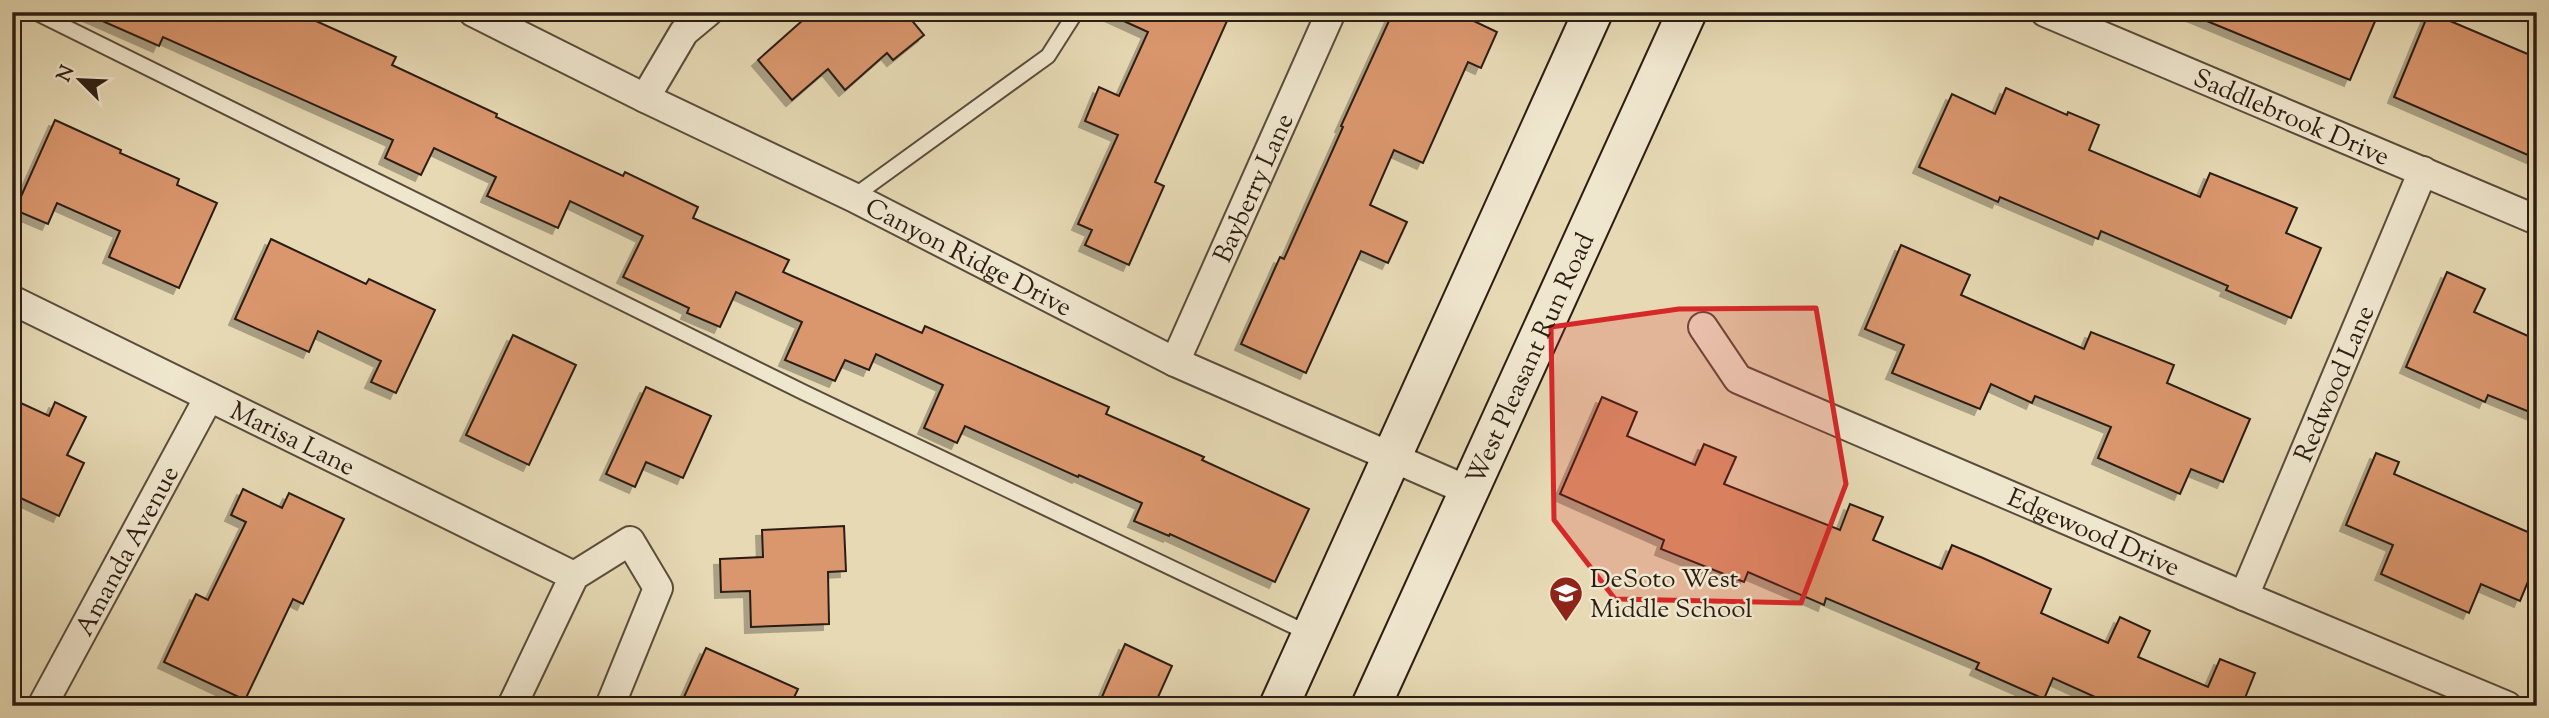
<svg xmlns="http://www.w3.org/2000/svg" width="2549" height="718" font-family="'Sorts Mill Goudy',serif">
<style>
.building{fill:#da966d;stroke:#2c1d13;stroke-width:2;filter:url(#shadow)}
.lines{fill:none;stroke-linecap:round;stroke-linejoin:round}
.service-casing{stroke:#5a4c3b;stroke-width:18}
.minor-casing{stroke:#5a4c3b;stroke-width:32}
.secondary-casing{stroke:#2c1d13;stroke-width:42}
.service{stroke:#efe6ce;stroke-width:14}
.minor{stroke:#efe6ce;stroke-width:28}
.secondary{stroke:#efe6ce;stroke-width:38}
.marked{fill:#d62828;fill-opacity:0.2;stroke:#d62828;stroke-width:5;stroke-linejoin:round}
.labels{text-anchor:middle;stroke-width:5;stroke-linejoin:round;paint-order:stroke}
.street-label{font-size:26px;fill:#2c1d13;stroke:#efe6ce}
.poi-label{font-size:26px;fill:#2c1d13;stroke:#efe6ce;text-anchor:start}
</style>
<defs>
<filter id="shadow"><feDropShadow dx="-6" dy="6" stdDeviation="0" flood-color="#0004"/></filter>
</defs>
<rect width="100%" height="100%" fill="#e6d9b4"/>
<filter id="stains"><feTurbulence type="fractalNoise" baseFrequency=".00286" numOctaves="4"/><feColorMatrix values="0 0 0 0 .2 0 0 0 0 .09 0 0 0 0 .02 0 0 0 .5 -.17"/></filter>
<radialGradient id="worn" r=".72"><stop offset=".6" stop-color="#630" stop-opacity="0"/><stop offset="1" stop-color="#630" stop-opacity=".3"/></radialGradient>
<g class="building">
<path d="M 82,12 L 296,12 L 396,57 L 392,65 L 497,114 L 496,117 L 623,176 L 625,172 L 698,207 L 693,218 L 789,260 L 783,272 L 922,333 L 925,326 L 1109,407 L 1106,414 L 1204,457 L 1202,460 L 1309,509 L 1275,582 L 1170,534 L 1169,536 L 1134,521 L 1142,503 L 1079,475 L 1078,477 L 965,426 L 957,443 L 924,428 L 943,385 L 876,354 L 869,370 L 845,360 L 835,381 L 785,360 L 802,322 L 736,292 L 720,327 L 687,313 L 689,308 L 623,277 L 643,236 L 570,201 L 558,228 L 487,196 L 496,177 L 434,148 L 421,175 L 385,158 L 393,140 L 163,37 L 159,46 Z"/>
<path d="M 812,12 L 905,12 L 924,35 L 893,60 L 887,53 L 845,90 L 828,69 L 792,100 L 758,60 Z"/>
<path d="M 1104,12 L 1231,12 L 1155,182 L 1164,186 L 1129,265 L 1085,245 L 1092,230 L 1078,224 L 1118,135 L 1085,121 L 1099,87 L 1119,96 L 1148,32 Z"/>
<path d="M 1393,12 L 1455,12 L 1497,32 L 1481,68 L 1468,62 L 1423,163 L 1394,150 L 1370,205 L 1407,222 L 1388,263 L 1361,251 L 1306,373 L 1241,344 L 1280,257 L 1284,259 L 1343,127 L 1341,126 Z"/>
<path d="M 2185,12 L 2379,12 L 2350,80 Z"/>
<path d="M 2429,12 L 2537,58 L 2537,159 L 2394,97 Z"/>
<path d="M 2006,88 L 2067,115 L 2068,112 L 2099,125 L 2089,150 L 2200,197 L 2210,173 L 2297,208 L 2286,233 L 2321,248 L 2291,318 L 2226,290 L 2228,286 L 2101,231 L 2098,239 L 2000,197 L 1998,202 L 1919,167 L 1952,94 L 1995,114 Z"/>
<path d="M 55,120 L 121,150 L 120,153 L 179,179 L 177,185 L 217,203 L 179,288 L 109,257 L 120,231 L 57,203 L 48,224 L 15,210 Z"/>
<path d="M 271,239 L 366,284 L 369,279 L 435,310 L 396,393 L 371,382 L 381,361 L 318,331 L 309,352 L 235,319 Z"/>
<path d="M 1901,245 L 1970,275 L 1961,295 L 2084,349 L 2091,332 L 2174,365 L 2167,383 L 2250,419 L 2223,482 L 2191,469 L 2180,494 L 2098,458 L 2111,427 L 2035,396 L 2032,403 L 1991,384 L 1980,409 L 1892,373 L 1904,345 L 1865,329 Z"/>
<path d="M 2447,272 L 2485,289 L 2474,312 L 2537,340 L 2537,415 L 2488,395 L 2485,402 L 2406,367 Z"/>
<path d="M 513,335 L 576,365 L 529,465 L 466,435 Z"/>
<path d="M 646,387 L 711,416 L 683,478 L 646,462 L 635,487 L 606,474 Z"/>
<path d="M 1602,397 L 1637,412 L 1627,436 L 1695,465 L 1704,444 L 1736,457 L 1724,484 L 1840,530 L 1850,504 L 1883,517 L 1873,540 L 1942,569 L 1952,545 L 1983,558 L 2051,589 L 2041,613 L 2108,643 L 2120,617 L 2150,631 L 2138,657 L 2208,687 L 2220,659 L 2255,673 L 2243,703 L 2249,706 L 2115,706 L 2053,678 L 2044,699 L 1976,669 L 1979,663 L 1826,598 L 1824,605 L 1748,572 L 1744,582 L 1661,549 L 1664,540 L 1560,494 Z"/>
<path d="M 12,399 L 49,416 L 55,402 L 86,417 L 67,455 L 84,463 L 59,516 L 12,494 Z"/>
<path d="M 2376,453 L 2399,462 L 2394,474 L 2537,536 L 2537,560 L 2520,601 L 2481,584 L 2469,613 L 2381,574 L 2393,545 L 2346,525 Z"/>
<path d="M 243,489 L 282,508 L 289,493 L 344,519 L 303,604 L 293,599 L 245,700 L 164,662 L 196,594 L 208,600 L 246,522 L 231,515 Z"/>
<path d="M 844,526 L 846,571 L 828,572 L 829,624 L 751,627 L 750,591 L 721,592 L 720,559 L 763,557 L 762,530 Z"/>
<path d="M 1125,644 L 1172,666 L 1154,706 L 1098,706 Z"/>
<path d="M 706,648 L 798,689 L 790,706 L 680,706 Z"/>
</g>
<g class="lines">
<g class="service-casing">
<g id="service">
<path d="M 35,12 L 805,393 L 1310,634"/>
<path d="M 853,197 L 1048,56 L 1076,12"/>
</g>
</g>
<g class="minor-casing">
<g id="minor">
<path id="s1" d="M 473,12 L 645,98 L 853,197 L 1175,362 L 1469,491"/>
<path id="s2" d="M 2045,12 L 2537,220"/>
<path d="M 645,98 L 684,32 L 708,12"/>
<path id="s3" d="M 12,300 L 574,576"/>
<path id="s4" d="M 1703,327 L 1738,379 L 2244,596 L 2507,706"/>
<path id="s5" d="M 1175,362 L 1331,12"/>
<path id="s6" d="M 2244,596 L 2423,171"/>
<path id="s7" d="M 42,706 L 209,397"/>
<path d="M 512,706 L 574,576 L 630,541 L 658,588 L 610,706"/>
</g>
</g>
<g class="secondary-casing">
<g id="secondary">
<path d="M 1279,706 L 1593,12"/>
<path id="s8" d="M 1371,706 L 1687,12"/>
</g>
</g>
<use href="#service" class="service"/>
<use href="#minor" class="minor"/>
<use href="#secondary" class="secondary"/>
</g>
<path class="marked" d="M 1816,308 L 1846,484 L 1801,603 L 1615,599 L 1554,520 L 1551,327 L 1679,309 Z"/>
<defs>
<g id="school-pin" transform="scale(1.75)"><path d="M0 17L-7.5 6A9.5 9.5 0 1 1 7.5 6Z" fill="#8f2418" stroke="#efe6ce"/><path d="M0-5L7-2L0 1L-7-2ZM-4 1L0 2.5L4 1V4Q0 6-4 4Z" fill="#fff"/></g>
</defs>
<g fill-rule="evenodd">
<use href="#school-pin" x="1566" y="593"/>
</g>
<g class="labels">
<g class="street-label">
<text dy="9" stroke="none"><textPath href="#s2" startOffset="268">Saddlebrook Drive</textPath></text>
<text dy="9" stroke="none"><textPath href="#s5" startOffset="191">Bayberry Lane</textPath></text>
<text dy="9" stroke="none"><textPath href="#s1" startOffset="553">Canyon Ridge Drive</textPath></text>
<text dy="9" stroke="none"><textPath href="#s8" startOffset="382">West Pleasant Run Road</textPath></text>
<text dy="9" stroke="none"><textPath href="#s6" startOffset="231">Redwood Lane</textPath></text>
<text dy="9" stroke="none"><textPath href="#s3" startOffset="313">Marisa Lane</textPath></text>
<text dy="9" stroke="none"><textPath href="#s4" startOffset="450">Edgewood Drive</textPath></text>
<text dy="9" stroke="none"><textPath href="#s7" startOffset="177">Amanda Avenue</textPath></text>
</g>
<g class="poi-label">
<text x="1590" y="587">DeSoto West<tspan x="1590" dy="30">Middle School</tspan></text>
</g>
</g>
<rect width="2549" height="718" fill="none" stroke="#e6d9b4" stroke-width="42"/>
<rect x="14" y="14" width="2521" height="690" fill="none" stroke="#2c1d13" stroke-width="3.5"/>
<rect x="21" y="21" width="2507" height="676" fill="none" stroke="#2c1d13" stroke-width="2"/>
<g transform="translate(80 80) rotate(294)" stroke="#efe6ce" stroke-width="5" paint-order="stroke">
<path d="M0-5L12 26L0 18L-12 26Z" fill="#2c1d13"/>
<text y="-10" font-size="19" font-weight="bold" text-anchor="middle" fill="#2c1d13">N</text>
</g>
<rect width="100%" height="100%" filter="url(#stains)"/>
<rect width="100%" height="100%" fill="url(#worn)"/>
</svg>
